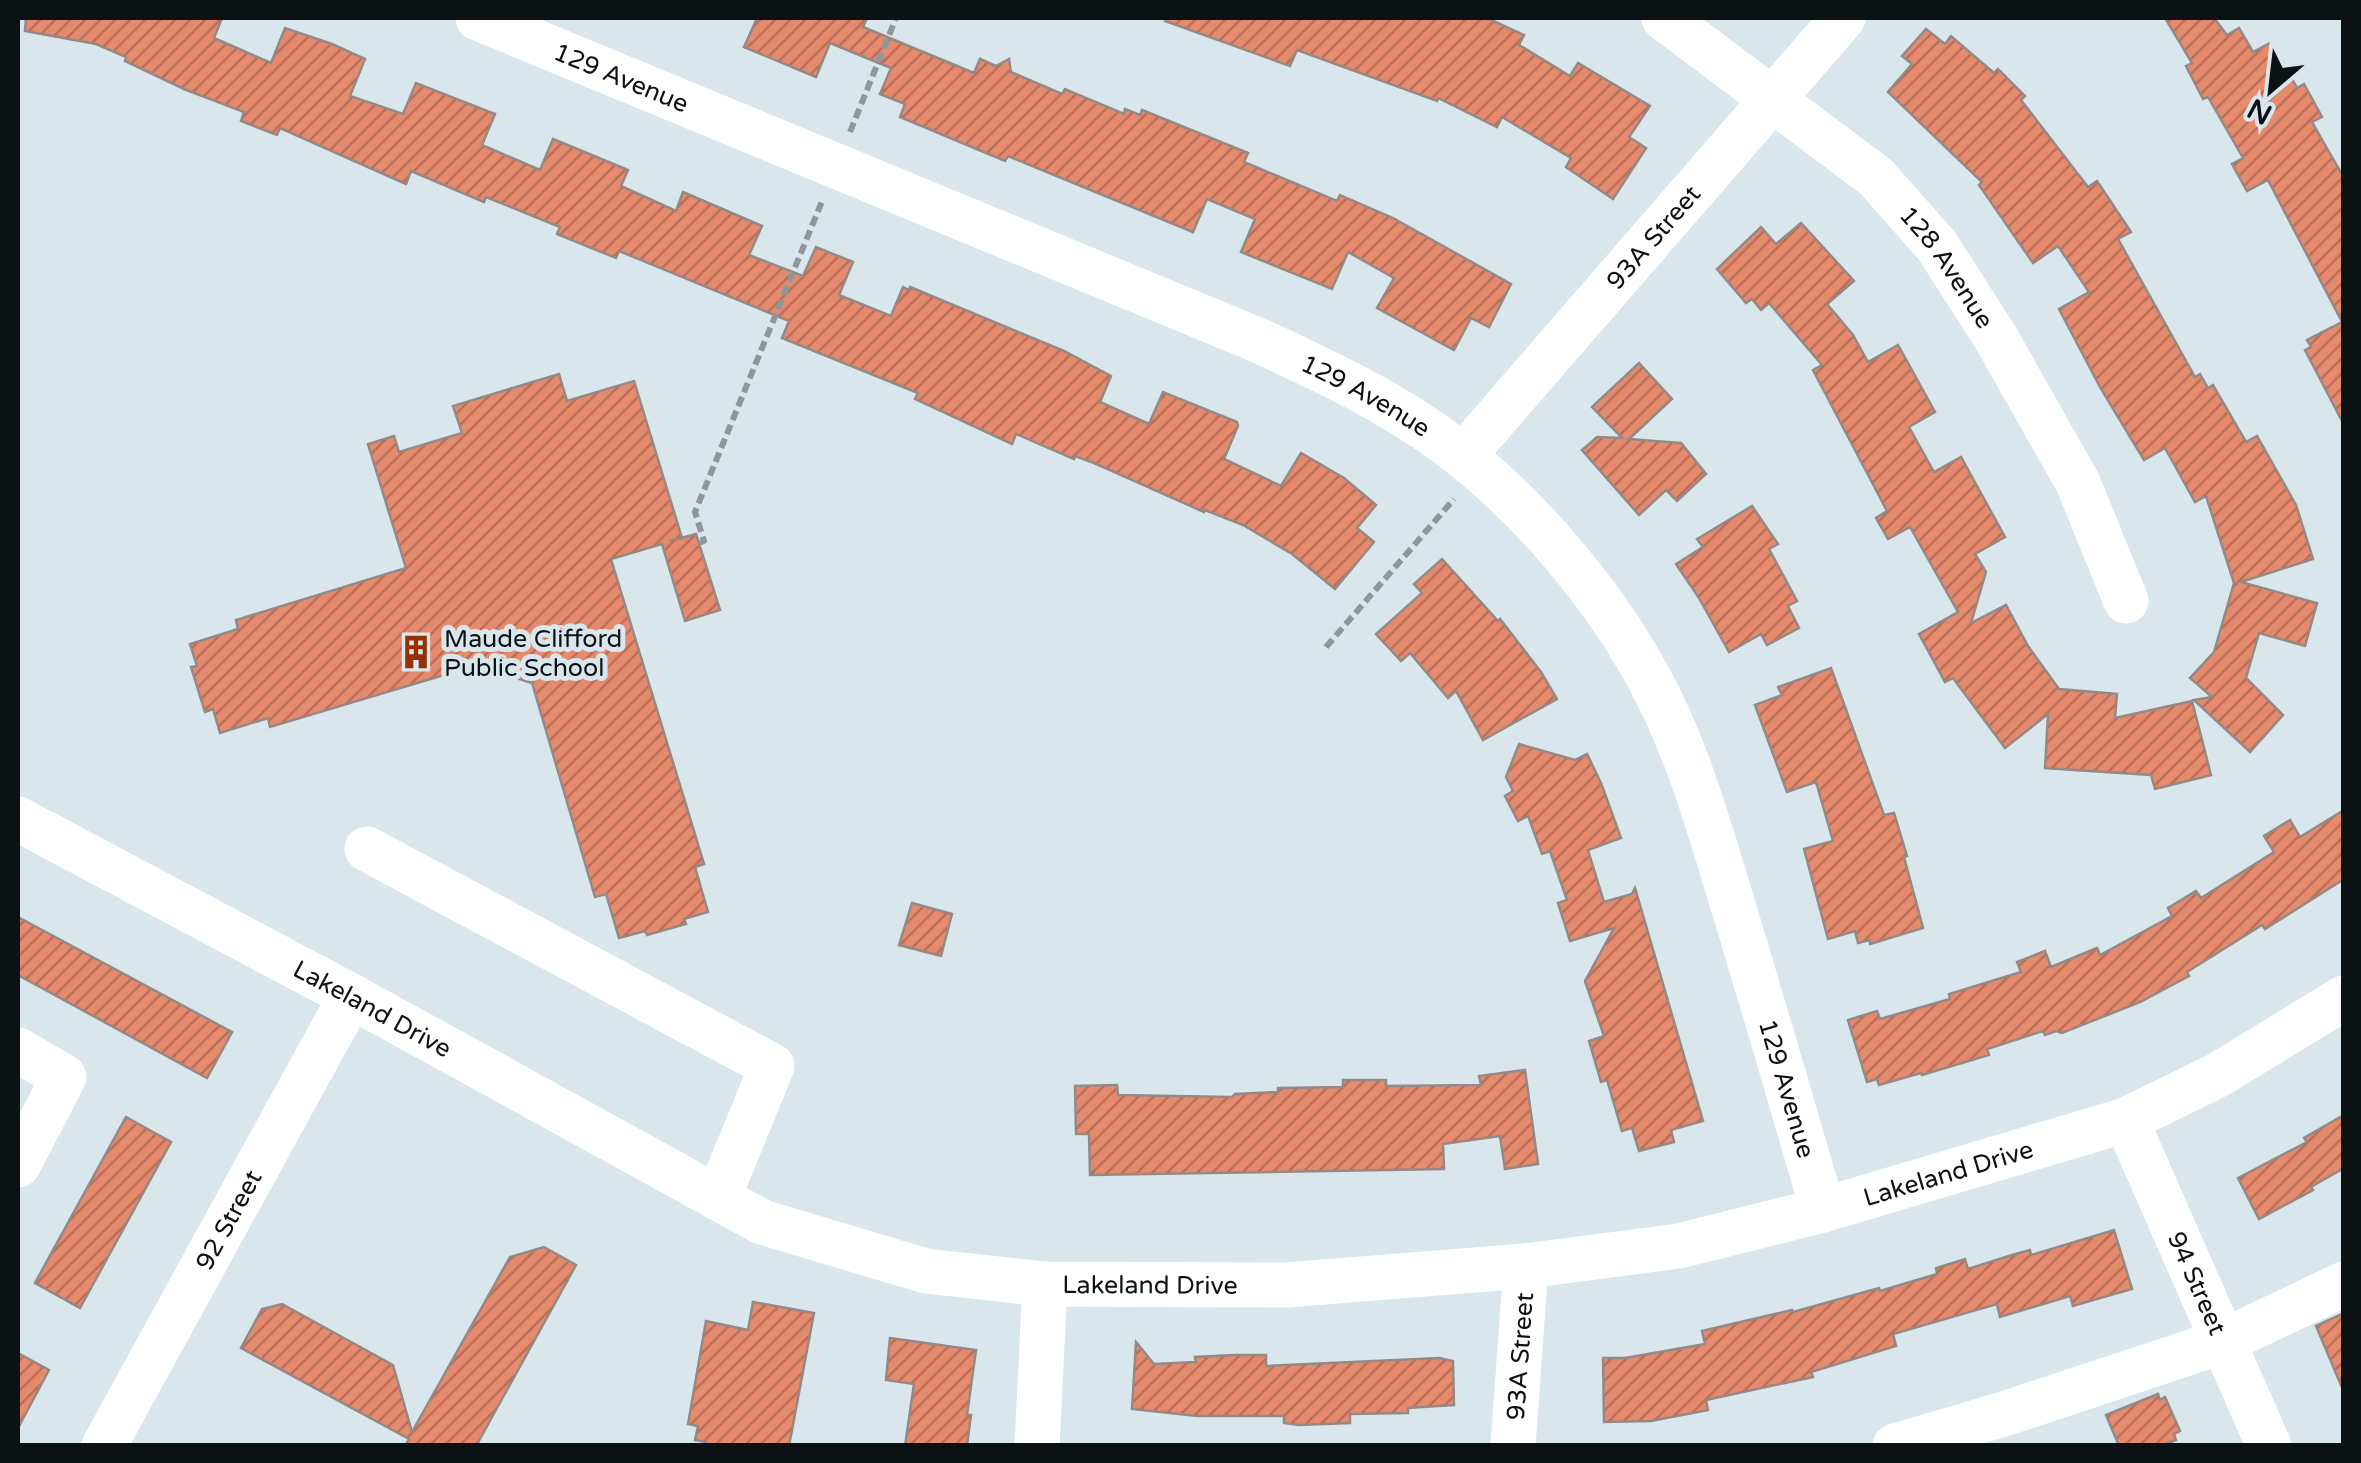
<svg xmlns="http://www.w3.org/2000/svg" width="2361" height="1463" font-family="'Varela Round',sans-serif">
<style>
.building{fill:url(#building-hatch);stroke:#968985;stroke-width:2.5}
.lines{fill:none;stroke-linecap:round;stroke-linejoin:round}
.path{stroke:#8d989d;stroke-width:6;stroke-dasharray:10 5;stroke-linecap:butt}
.minor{stroke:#fff;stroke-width:45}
.labels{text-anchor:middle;stroke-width:10;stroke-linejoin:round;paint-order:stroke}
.street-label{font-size:25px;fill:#0c1113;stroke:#d9e7ed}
.poi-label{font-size:25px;fill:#0c1113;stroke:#d9e7ed;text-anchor:start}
</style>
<defs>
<pattern id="building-hatch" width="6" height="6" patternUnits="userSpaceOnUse" patternTransform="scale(2.5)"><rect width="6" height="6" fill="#e68a6d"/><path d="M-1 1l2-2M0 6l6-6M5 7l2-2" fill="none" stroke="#b96f58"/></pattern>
</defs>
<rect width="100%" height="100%" fill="#d9e7ed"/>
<g class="building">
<path d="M 26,18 L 222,18 L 214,38 L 271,63 L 285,28 L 332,44 L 365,59 L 350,96 L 403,114 L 416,83 L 495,114 L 482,145 L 540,170 L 553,139 L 628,170 L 621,186 L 676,211 L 683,192 L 762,226 L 749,255 L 803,276 L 816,247 L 853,262 L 839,295 L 891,316 L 903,287 L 909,290 L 910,287 L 1064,351 L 1111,376 L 1100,402 L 1149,424 L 1163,392 L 1237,422 L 1238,426 L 1224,459 L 1281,486 L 1301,453 L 1344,478 L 1376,505 L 1357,528 L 1374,542 L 1335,589 L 1292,554 L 1243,525 L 1205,510 L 1204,512 L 1094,463 L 1075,456 L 1074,459 L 1016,434 L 1012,444 L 915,399 L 918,393 L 782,338 L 789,321 L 619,251 L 616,258 L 557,234 L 560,227 L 486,197 L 484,202 L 411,171 L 406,184 L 280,128 L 277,135 L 241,121 L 244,112 L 184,89 L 125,61 L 126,57 L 96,44 L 25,31 Z"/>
<path d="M 757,18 L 867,18 L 863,27 L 974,73 L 980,59 L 996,66 L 1009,59 L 1011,72 L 1062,94 L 1065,89 L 1124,114 L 1125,109 L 1140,115 L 1142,110 L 1248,153 L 1244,162 L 1337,201 L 1340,195 L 1393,218 L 1511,284 L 1489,327 L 1471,318 L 1454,350 L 1377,308 L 1394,278 L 1348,252 L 1332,289 L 1241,252 L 1255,219 L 1207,199 L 1193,232 L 1008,156 L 1005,161 L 900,117 L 905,104 L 880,94 L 891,68 L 830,43 L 816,77 L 744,47 Z"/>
<path d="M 1166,18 L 1487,18 L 1524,35 L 1519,45 L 1570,76 L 1578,63 L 1650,106 L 1629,137 L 1646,148 L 1613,199 L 1566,167 L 1571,158 L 1502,117 L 1497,127 L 1438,98 L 1437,101 L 1297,50 L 1290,66 L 1165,21 Z"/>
<path d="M 2165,18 L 2214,18 L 2227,35 L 2239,28 L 2253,52 L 2272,42 L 2297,88 L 2304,84 L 2322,117 L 2312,122 L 2344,178 L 2344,425 L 2305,350 L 2311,347 L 2307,340 L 2342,322 L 2268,180 L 2247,191 L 2232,164 L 2243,158 L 2208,97 L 2203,99 L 2186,66 L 2192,63 Z"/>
<path d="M 1926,29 L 1945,44 L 1951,36 L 1994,73 L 1998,69 L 2025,96 L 2021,100 L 2088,187 L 2097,181 L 2131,232 L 2118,239 L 2195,377 L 2200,374 L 2208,388 L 2213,385 L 2246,442 L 2257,436 L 2296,505 L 2313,559 L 2241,582 L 2317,603 L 2305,646 L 2259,633 L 2246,678 L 2283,715 L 2250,752 L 2194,700 L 2212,697 L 2190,678 L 2214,652 L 2234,583 L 2206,496 L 2195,502 L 2165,448 L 2144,460 L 2101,389 L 2059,309 L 2089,292 L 2058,246 L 2033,263 L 1979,185 L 1982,182 L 1888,92 L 1912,64 L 1902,56 Z"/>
<path d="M 1801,223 L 1854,281 L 1827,304 L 1853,335 L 1868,362 L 1898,345 L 1935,412 L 1909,427 L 1934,472 L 1961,457 L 2005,537 L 1975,554 L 1986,572 L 1971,623 L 2006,605 L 2028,646 L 2059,689 L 2117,694 L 2115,718 L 2192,701 L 2211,775 L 2155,789 L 2151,775 L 2045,768 L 2048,714 L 2005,748 L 1953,678 L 1945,682 L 1919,634 L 1958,612 L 1910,527 L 1888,539 L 1876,518 L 1887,511 L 1813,370 L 1822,365 L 1769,303 L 1761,310 L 1752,299 L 1746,303 L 1717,269 L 1761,227 L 1776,244 Z"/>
<path d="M 1639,363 L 1672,399 L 1629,439 L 1681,443 L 1706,474 L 1677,501 L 1666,490 L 1639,515 L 1582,450 L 1597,437 L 1622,438 L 1592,407 Z"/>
<path d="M 559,374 L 567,401 L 634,381 L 682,538 L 670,541 L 696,534 L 720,610 L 685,621 L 662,544 L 611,559 L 704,864 L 695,867 L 708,912 L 684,919 L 686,924 L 647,935 L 645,931 L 619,938 L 606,894 L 595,897 L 532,683 L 507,675 L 491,661 L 270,727 L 268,718 L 220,733 L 213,709 L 205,712 L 191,667 L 197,666 L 190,644 L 238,629 L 236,620 L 406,568 L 368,444 L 394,436 L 399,452 L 462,433 L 453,406 Z"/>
<path d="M 1752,506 L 1778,544 L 1769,549 L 1797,601 L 1788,606 L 1799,628 L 1767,645 L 1761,634 L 1729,652 L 1699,598 L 1676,564 L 1703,547 L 1697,539 Z"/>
<path d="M 1442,559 L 1498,621 L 1500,619 L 1541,672 L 1557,699 L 1483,740 L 1456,691 L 1448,698 L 1410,653 L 1401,661 L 1376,634 L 1422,593 L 1414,584 Z"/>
<path d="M 1831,668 L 1884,815 L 1894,813 L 1907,856 L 1904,857 L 1923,928 L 1870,944 L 1870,940 L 1858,943 L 1855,931 L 1828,939 L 1804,849 L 1833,841 L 1816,782 L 1787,792 L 1755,705 L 1782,695 L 1778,687 Z"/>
<path d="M 1519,744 L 1575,760 L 1587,754 L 1601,783 L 1621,838 L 1588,850 L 1604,902 L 1632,894 L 1635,888 L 1703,1121 L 1671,1130 L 1674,1142 L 1639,1151 L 1632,1128 L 1622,1131 L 1607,1080 L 1601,1082 L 1589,1041 L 1604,1036 L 1585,981 L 1614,928 L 1570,941 L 1558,903 L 1567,900 L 1550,851 L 1542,854 L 1528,816 L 1518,821 L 1505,796 L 1513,791 L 1506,777 Z"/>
<path d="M 2344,810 L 2344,879 L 2265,929 L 2262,925 L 2187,972 L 2189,976 L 2140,1002 L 2062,1033 L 2056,1031 L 2045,1035 L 2043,1031 L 1987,1049 L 1989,1055 L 1922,1075 L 1921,1073 L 1879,1085 L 1877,1079 L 1867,1082 L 1848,1020 L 1877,1011 L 1880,1019 L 1950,999 L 1949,994 L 2021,972 L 2017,962 L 2045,951 L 2051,967 L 2097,948 L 2100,955 L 2172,916 L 2168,908 L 2196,891 L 2201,898 L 2274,852 L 2264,836 L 2290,820 L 2300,837 Z"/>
<path d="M 912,903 L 952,914 L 941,956 L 899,945 Z"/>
<path d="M 18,917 L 232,1032 L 207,1078 L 18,975 Z"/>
<path d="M 1525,1070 L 1538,1164 L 1505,1169 L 1500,1136 L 1443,1144 L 1444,1169 L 1090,1175 L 1089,1134 L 1076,1134 L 1075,1086 L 1117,1085 L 1118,1095 L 1232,1097 L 1235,1094 L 1278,1092 L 1278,1088 L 1343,1087 L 1343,1080 L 1386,1080 L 1386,1086 L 1481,1085 L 1479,1076 Z"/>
<path d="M 2344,1115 L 2344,1168 L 2311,1187 L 2313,1190 L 2259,1219 L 2238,1178 L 2307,1142 L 2304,1138 Z"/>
<path d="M 126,1117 L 171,1142 L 80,1308 L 35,1283 Z"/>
<path d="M 2114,1230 L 2132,1289 L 2073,1306 L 2070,1296 L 2000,1317 L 1997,1304 L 1893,1334 L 1896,1346 L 1811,1372 L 1813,1377 L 1706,1400 L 1708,1410 L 1651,1421 L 1604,1422 L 1603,1358 L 1625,1358 L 1705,1344 L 1702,1331 L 1792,1310 L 1793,1312 L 1879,1288 L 1880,1291 L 1937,1274 L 1936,1268 L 1965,1259 L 1968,1269 L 2012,1255 L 2030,1250 L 2031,1255 Z"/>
<path d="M 544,1247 L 576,1265 L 476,1446 L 405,1446 L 409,1439 L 241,1348 L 262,1309 L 282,1304 L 393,1365 L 412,1432 L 510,1257 Z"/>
<path d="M 753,1302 L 814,1313 L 789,1446 L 706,1446 L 706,1442 L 695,1440 L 698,1426 L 688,1424 L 706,1321 L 748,1330 Z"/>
<path d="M 2344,1313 L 2344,1390 L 2343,1390 L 2316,1326 Z"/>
<path d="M 890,1338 L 976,1350 L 967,1415 L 971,1415 L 967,1446 L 905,1446 L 914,1384 L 886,1380 Z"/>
<path d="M 1136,1342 L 1154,1364 L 1196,1362 L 1195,1357 L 1235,1355 L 1266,1355 L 1266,1366 L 1439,1358 L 1453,1361 L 1454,1405 L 1408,1408 L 1408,1413 L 1350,1414 L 1350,1423 L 1299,1425 L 1284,1423 L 1284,1416 L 1197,1416 L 1132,1409 Z"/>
<path d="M 18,1353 L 49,1370 L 18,1428 Z"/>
<path d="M 2158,1394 L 2160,1400 L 2165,1397 L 2180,1431 L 2174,1434 L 2176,1440 L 2161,1446 L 2119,1446 L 2106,1415 Z"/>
</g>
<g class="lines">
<g class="path">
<path d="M 850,132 L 896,18"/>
<path d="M 699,543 L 704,541 L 695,512 L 823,199"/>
<path d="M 1326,647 L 1454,499"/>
</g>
<g class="minor">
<path id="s1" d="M 478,18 L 1260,341 C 1331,374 1402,407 1464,457 C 1531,510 1598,589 1641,664 C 1686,741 1709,827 1735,912 C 1765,1011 1794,1111 1823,1210"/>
<path id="s2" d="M 1664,18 L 1876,177 L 1937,246 L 1996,338 L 2078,483 L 2126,601"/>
<path id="s3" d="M 1463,456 L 1843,18"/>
<path id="s4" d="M 18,819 L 351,996 L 762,1222 L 926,1271 L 1045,1284 L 1286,1285 L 1526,1266 L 1679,1246 L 1823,1210 L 2126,1120 L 2218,1075 L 2344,998"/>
<path d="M 367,849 L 772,1066 L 718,1198"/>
<path d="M 18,1050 L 64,1077 L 18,1165"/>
<path id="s5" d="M 2126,1120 L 2269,1446"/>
<path id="s6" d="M 104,1446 L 351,996"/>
<path d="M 1037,1446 L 1045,1284"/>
<path id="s7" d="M 1513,1446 L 1526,1266"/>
<path d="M 1895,1446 L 2007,1413 L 2224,1341 L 2344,1284"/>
</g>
</g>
<defs>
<g id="building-bare" transform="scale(2.7)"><path d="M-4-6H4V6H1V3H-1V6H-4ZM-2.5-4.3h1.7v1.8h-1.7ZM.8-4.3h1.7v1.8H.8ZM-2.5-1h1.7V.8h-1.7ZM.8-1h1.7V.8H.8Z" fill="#952f06" stroke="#d9e7ed" stroke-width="2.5" paint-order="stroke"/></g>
</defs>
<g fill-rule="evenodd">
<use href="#building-bare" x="416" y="652"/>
</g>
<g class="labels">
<g class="street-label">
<text dy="9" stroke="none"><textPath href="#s1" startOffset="155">129 Avenue</textPath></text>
<text dy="9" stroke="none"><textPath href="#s3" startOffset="290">93A Street</textPath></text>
<text dy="9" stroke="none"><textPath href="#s2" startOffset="380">128 Avenue</textPath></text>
<text dy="9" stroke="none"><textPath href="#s1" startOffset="965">129 Avenue</textPath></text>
<text dy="9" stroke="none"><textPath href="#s4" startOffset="402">Lakeland Drive</textPath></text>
<text dy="9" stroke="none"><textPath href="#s1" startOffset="1805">129 Avenue</textPath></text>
<text dy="9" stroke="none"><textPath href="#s4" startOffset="2052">Lakeland Drive</textPath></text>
<text dy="9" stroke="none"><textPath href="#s6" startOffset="258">92 Street</textPath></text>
<text dy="9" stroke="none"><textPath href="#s5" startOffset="178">94 Street</textPath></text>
<text dy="9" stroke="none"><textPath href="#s4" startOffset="1242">Lakeland Drive</textPath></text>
<text dy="9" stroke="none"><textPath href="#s7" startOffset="90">93A Street</textPath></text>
</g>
<g class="poi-label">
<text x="444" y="647">Maude Clifford<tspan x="444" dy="29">Public School</tspan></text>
</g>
</g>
<rect width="2361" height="1463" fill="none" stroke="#0c1113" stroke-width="40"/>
<g transform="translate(2271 90) rotate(208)" stroke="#d9e7ed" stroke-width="8" paint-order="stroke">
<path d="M0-8L18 38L0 25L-18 38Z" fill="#0c1113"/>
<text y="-15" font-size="28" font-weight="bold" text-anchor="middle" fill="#0c1113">N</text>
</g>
</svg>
